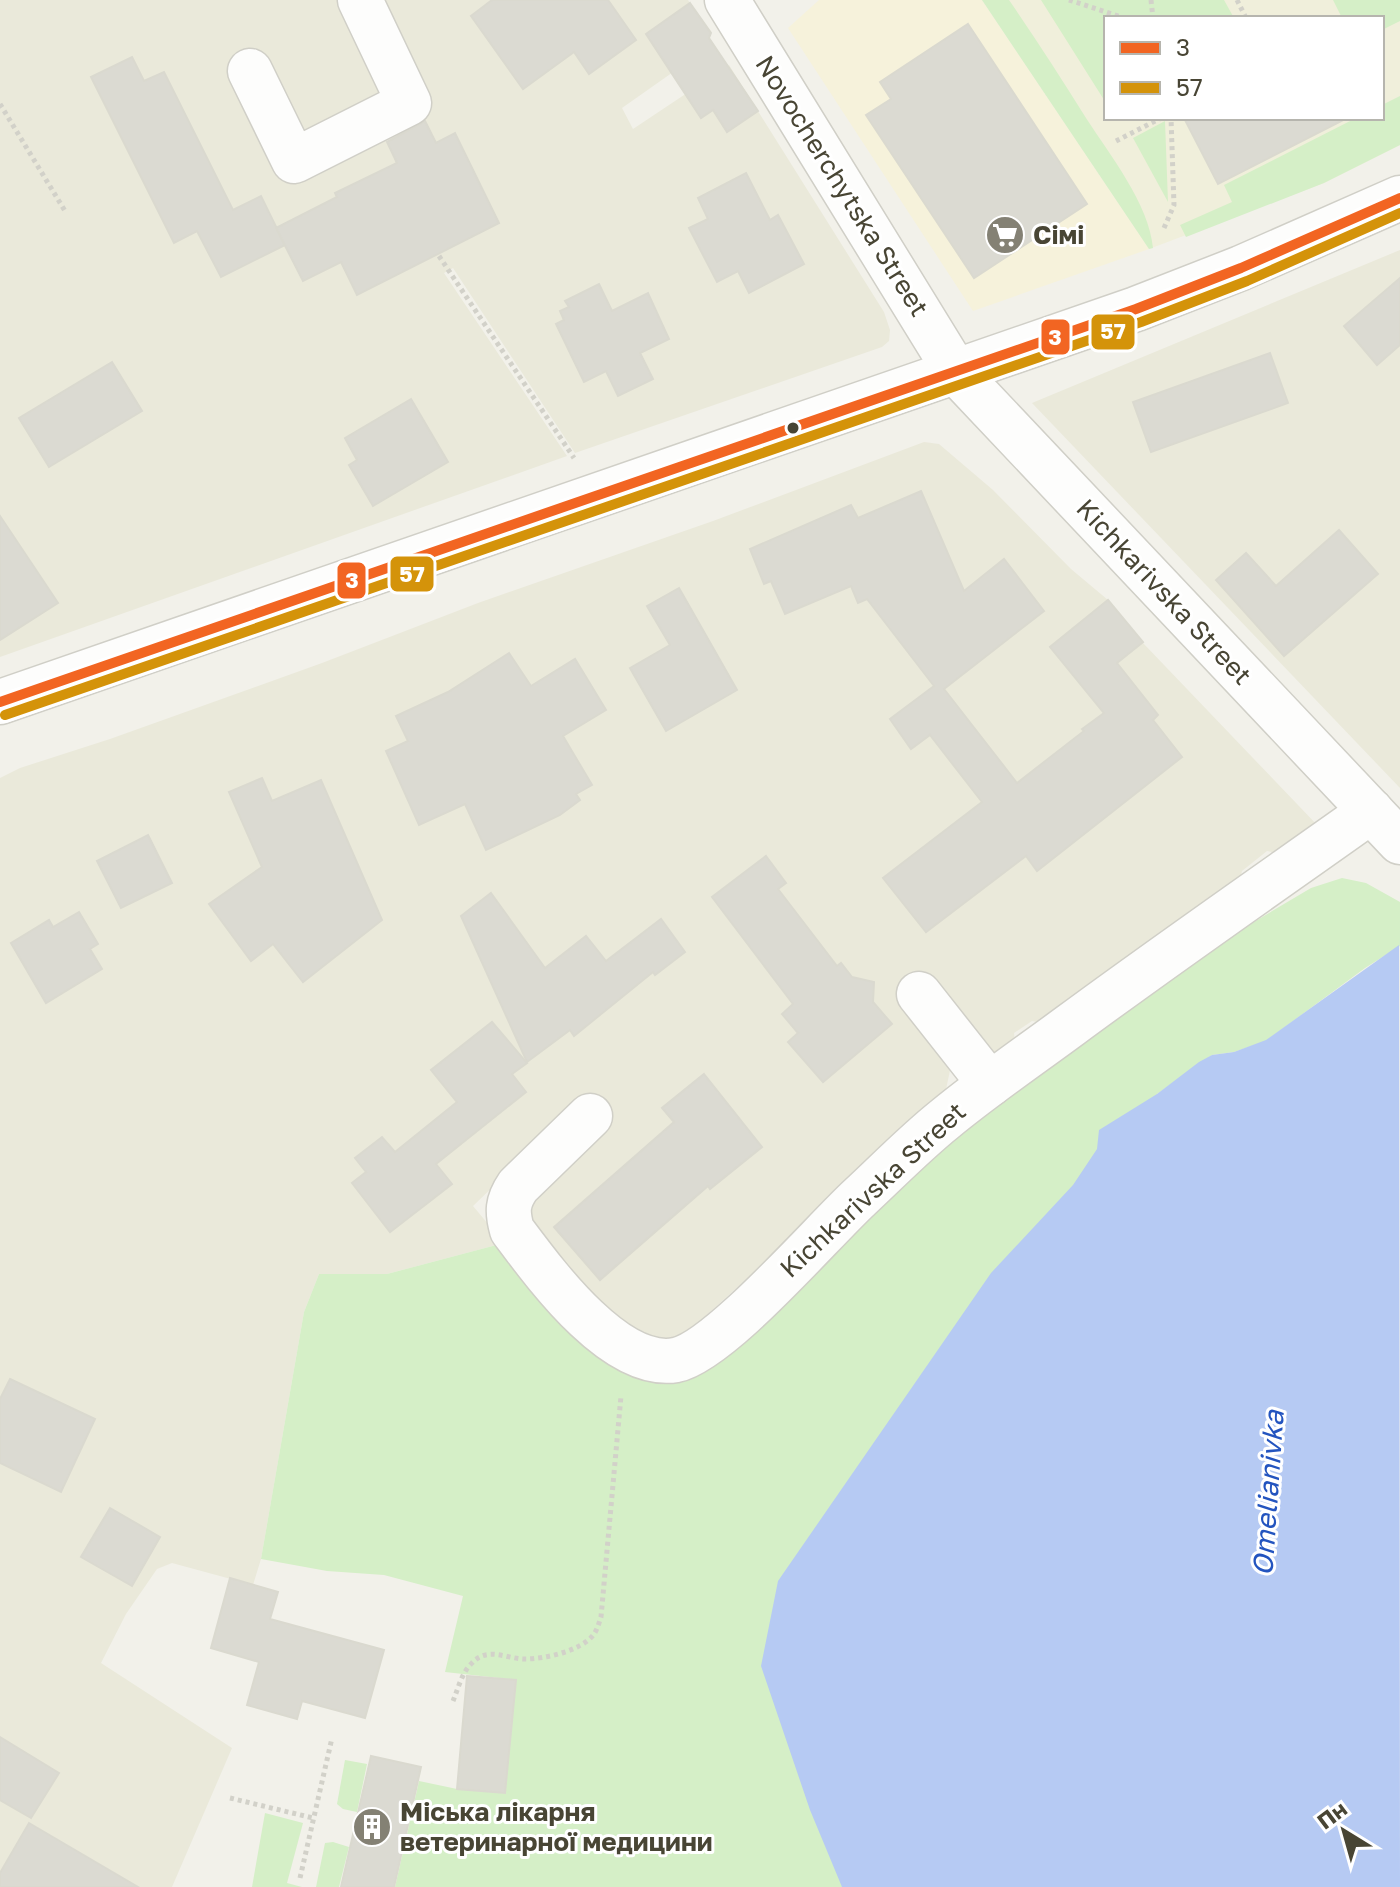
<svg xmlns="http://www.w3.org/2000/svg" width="1400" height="1887" font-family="'Golos Text',sans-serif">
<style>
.residential{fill:#eae9da}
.commercial{fill:#f6f2db}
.education{fill:#f0efdb;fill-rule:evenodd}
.green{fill:#d5efc7}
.water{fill:#b6caf3}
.building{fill:#dbdad2;stroke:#dad9cf;stroke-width:2}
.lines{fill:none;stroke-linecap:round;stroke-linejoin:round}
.minor-casing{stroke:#d0cfc7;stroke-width:47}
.path{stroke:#d2d1c9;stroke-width:5;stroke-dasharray:4 4;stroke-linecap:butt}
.minor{stroke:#fdfdfc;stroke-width:44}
.bus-1-casing{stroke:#fff;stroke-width:16}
.bus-2-casing{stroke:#fff;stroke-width:16}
.bus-1{stroke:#f26522;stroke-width:10}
.bus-2{stroke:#d4930a;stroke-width:10}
.bus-dot{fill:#484534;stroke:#fff;stroke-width:3}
.labels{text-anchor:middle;stroke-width:6;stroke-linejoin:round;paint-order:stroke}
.street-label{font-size:26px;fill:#484534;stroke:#fff}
.poi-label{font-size:26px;font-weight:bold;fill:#484534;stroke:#fff;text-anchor:start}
.water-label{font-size:28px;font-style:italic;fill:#2354bf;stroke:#fff}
.line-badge{stroke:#fff;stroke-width:3}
.badge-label{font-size:22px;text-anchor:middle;font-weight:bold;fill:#fff}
</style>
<rect width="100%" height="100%" fill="#f2f1ea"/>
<g class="residential">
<path d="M 0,0 L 688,0 L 711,33 L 703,51 L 622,108 L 633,129 L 729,65 L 884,312 L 890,330 L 889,341 L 882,347 L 575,453 L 453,268 L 444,273 L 567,456 L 0,657 Z"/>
<path d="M 1400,250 L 1400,788 L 1032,403 Z"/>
<path d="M 924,442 L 939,444 L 993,490 L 1071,569 L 1108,600 L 1143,643 L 1319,827 L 1281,854 L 1267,851 L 1242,871 L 1239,884 L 1048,1024 L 1032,1021 L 1014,1033 L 1015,1044 L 1000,1055 L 952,1061 L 945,1094 L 763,1264 L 669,1349 L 598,1314 L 502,1178 L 473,1206 L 504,1243 L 387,1274 L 319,1274 L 304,1312 L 261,1559 L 253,1585 L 172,1563 L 157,1569 L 126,1614 L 101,1663 L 232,1748 L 172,1887 L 139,1887 L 30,1823 L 0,1873 L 0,778 L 20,768 L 110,739 L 322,663 L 478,603 L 713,521 Z"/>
</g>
<path class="commercial" d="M 819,0 L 982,0 L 1149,249 L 973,311 L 788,28 Z"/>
<path class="education" d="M 982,0 L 1400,0 L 1400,145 L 1324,183 L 1149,249 ZM 1106,18 L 1382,18 L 1382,118 L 1106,118 Z"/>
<g class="green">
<path d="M 982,0 L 1009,0 C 1036,39 1061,78 1086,118 C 1110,155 1149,204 1153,248 L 1149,249 Z"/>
<path d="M 1041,0 L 1224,0 L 1234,18 L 1106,18 L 1106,103 Z"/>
<path d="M 1333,0 L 1400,0 L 1400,21 L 1382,30 L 1382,18 L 1342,18 Z"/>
<path d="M 1400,96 L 1400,145 L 1324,183 L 1186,237 L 1180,225 L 1232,202 L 1224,185 L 1356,118 L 1382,118 L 1382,105 Z"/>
<path d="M 1165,121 L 1168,202 L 1133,138 Z"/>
<path d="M 1342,878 L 1366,883 L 1400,902 L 1400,946 L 1365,968 L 1266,1041 L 1234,1052 L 1212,1055 L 1157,1094 L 937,1887 L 395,1887 L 419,1781 L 457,1789 L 505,1792 L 516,1680 L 445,1672 L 463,1596 L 384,1575 L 327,1571 L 261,1559 L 304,1312 L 319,1274 L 387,1274 L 504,1243 L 652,1377 L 1141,989 L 1311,888 Z"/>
<path d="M 345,1760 L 367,1764 L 357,1812 L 343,1809 L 337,1804 Z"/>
<path d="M 265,1813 L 303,1823 L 287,1883 L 302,1887 L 252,1887 Z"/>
<path d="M 333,1842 L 349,1847 L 339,1887 L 316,1887 L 325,1843 Z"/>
</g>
<path class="water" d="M 1399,945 L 1400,1887 L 842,1887 L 810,1810 L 761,1666 L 778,1581 L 991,1273 L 1073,1185 L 1097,1149 L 1099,1130 L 1157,1094 L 1199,1062 L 1212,1055 L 1234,1052 L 1266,1040 Z"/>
<g class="building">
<path d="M 492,0 L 608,0 L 636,40 L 589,74 L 574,52 L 523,89 L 471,16 Z"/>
<path d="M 690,3 L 711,33 L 709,38 L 758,111 L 727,132 L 713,110 L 701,118 L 646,34 Z"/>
<path d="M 968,24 L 1087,204 L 974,278 L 866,115 L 891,99 L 880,82 Z"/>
<path d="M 132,57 L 144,81 L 164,72 L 233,210 L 261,196 L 285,245 L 221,277 L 197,231 L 174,243 L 91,77 Z"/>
<path d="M 1184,118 L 1347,118 L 1218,184 Z"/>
<path d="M 425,121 L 436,143 L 455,133 L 499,223 L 357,295 L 341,262 L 303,281 L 276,228 L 337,197 L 335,193 L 397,163 L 387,142 Z"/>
<path d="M 746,173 L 770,220 L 778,215 L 804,264 L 749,293 L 738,271 L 717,282 L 689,228 L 708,219 L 698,198 Z"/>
<path d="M 1400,278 L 1400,345 L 1377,365 L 1344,326 Z"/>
<path d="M 599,284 L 612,311 L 648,293 L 669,339 L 640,353 L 653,379 L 618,396 L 606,371 L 584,382 L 556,324 L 564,320 L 560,311 L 569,307 L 565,301 Z"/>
<path d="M 1270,353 L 1288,403 L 1151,452 L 1133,402 Z"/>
<path d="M 112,362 L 142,411 L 49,467 L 19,418 Z"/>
<path d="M 411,399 L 448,462 L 373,506 L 349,465 L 357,460 L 345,438 Z"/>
<path d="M 921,491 L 964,591 L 1004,559 L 1044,611 L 944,689 L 1017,783 L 1084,731 L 1082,729 L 1104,713 L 1050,647 L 1108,600 L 1143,642 L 1117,663 L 1158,715 L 1153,720 L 1182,757 L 1037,871 L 1026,856 L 926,932 L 883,878 L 982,802 L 930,735 L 911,749 L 890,719 L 934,686 L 867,599 L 858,603 L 851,586 L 785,614 L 771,581 L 764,584 L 750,549 L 851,505 L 858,518 Z"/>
<path d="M 0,516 L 58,603 L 0,640 Z"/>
<path d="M 1339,530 L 1378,574 L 1284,656 L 1216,580 L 1246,553 L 1276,586 Z"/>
<path d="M 679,588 L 737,690 L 666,731 L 630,668 L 670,645 L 647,606 Z"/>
<path d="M 509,653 L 531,686 L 575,659 L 606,710 L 563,736 L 592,785 L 576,794 L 580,800 L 560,815 L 486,850 L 465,804 L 419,825 L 386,751 L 408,741 L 396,716 L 448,692 Z"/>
<path d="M 262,778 L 272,801 L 321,780 L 382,920 L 303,982 L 273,944 L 251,961 L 209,904 L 262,867 L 229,792 Z"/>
<path d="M 148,835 L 172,883 L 121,908 L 97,861 Z"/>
<path d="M 766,856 L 786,883 L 778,889 L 837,966 L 841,963 L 852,977 L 874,982 L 873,1002 L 892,1024 L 823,1082 L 788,1042 L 798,1033 L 782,1014 L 793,1004 L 712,897 Z"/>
<path d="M 491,893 L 545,968 L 586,936 L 606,961 L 661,919 L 685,952 L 655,975 L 653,972 L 574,1036 L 570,1030 L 527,1062 L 461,916 Z"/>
<path d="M 79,912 L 98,944 L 90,949 L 102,969 L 46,1003 L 11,943 L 49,920 L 53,927 Z"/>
<path d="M 492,1022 L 527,1063 L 512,1074 L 526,1092 L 436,1164 L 452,1184 L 390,1232 L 352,1183 L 366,1172 L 355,1158 L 382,1137 L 395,1152 L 457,1102 L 431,1070 Z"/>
<path d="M 704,1074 L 762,1147 L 710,1189 L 708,1186 L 600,1280 L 554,1227 L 674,1122 L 662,1108 Z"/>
<path d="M 10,1379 L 95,1419 L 61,1492 L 0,1463 L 0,1399 Z"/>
<path d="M 110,1508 L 160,1537 L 132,1586 L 81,1557 Z"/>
<path d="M 230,1578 L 278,1592 L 270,1619 L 384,1650 L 365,1718 L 302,1701 L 297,1719 L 247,1705 L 259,1662 L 211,1648 Z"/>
<path d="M 467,1676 L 516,1680 L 505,1793 L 457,1789 Z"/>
<path d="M 0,1737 L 59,1773 L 31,1818 L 0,1800 Z"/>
<path d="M 371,1756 L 421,1767 L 394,1887 L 341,1887 Z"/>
<path d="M 29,1823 L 138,1887 L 0,1887 L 0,1873 Z"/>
</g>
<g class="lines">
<g class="minor-casing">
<g id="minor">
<path d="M 727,0 L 956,372 L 1400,842"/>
<path d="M 250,71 L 294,161 L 409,103 L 360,0"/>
<path d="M 0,702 L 1136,309 L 1241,268 L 1400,198"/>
<path d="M 919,994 L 990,1084"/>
<path d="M 590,1116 L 518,1186 C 507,1202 507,1212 512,1230 C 545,1274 615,1371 676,1360 C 720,1351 822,1232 860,1197 C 888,1171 915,1143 945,1119 C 985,1086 1029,1056 1071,1025 C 1170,952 1271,882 1371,811"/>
</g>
</g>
<g class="path">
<path d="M 1069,0 L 1124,18"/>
<path d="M 1151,0 L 1153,18"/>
<path d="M 1237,0 L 1246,18"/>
<path d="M 0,104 L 65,211"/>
<path d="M 1116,141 L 1161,118"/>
<path d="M 1164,228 L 1174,205 L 1171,118"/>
<path d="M 439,256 L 574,458"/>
<path d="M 453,1701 C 458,1689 462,1672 472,1663 C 488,1646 506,1659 525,1659 C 544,1659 582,1651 594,1634 C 597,1630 599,1623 601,1617 L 621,1396"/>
<path d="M 230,1798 L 313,1818"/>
<path d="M 300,1878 L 332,1738"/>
</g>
<use href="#minor" class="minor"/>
<g class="bus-1-casing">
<path id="bus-1" d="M 0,702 L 1136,309 L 1241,268 L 1400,198"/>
</g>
<g class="bus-2-casing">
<path id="bus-2" d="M 5,715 L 1141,322 L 1247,281 L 1400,213"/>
</g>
<use href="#bus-1" class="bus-1"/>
<use href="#bus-2" class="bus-2"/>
</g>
<defs>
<g id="supermarket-disc" transform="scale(2)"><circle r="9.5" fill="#848174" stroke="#fff"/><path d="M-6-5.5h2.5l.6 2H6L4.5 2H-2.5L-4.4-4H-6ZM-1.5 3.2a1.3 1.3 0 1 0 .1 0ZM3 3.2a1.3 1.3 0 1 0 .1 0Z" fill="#fff"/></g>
<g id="building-disc" transform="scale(2)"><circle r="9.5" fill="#848174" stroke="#fff"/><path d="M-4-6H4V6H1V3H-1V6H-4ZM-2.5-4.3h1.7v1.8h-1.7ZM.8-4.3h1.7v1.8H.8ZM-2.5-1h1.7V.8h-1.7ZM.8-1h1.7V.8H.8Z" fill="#fff"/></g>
</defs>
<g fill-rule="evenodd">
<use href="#supermarket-disc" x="1005" y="235"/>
<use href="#building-disc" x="372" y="1827"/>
</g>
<circle class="bus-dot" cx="793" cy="428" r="7"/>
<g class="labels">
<g class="street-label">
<text transform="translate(842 186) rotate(58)" y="9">Novocherchytska Street</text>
<text transform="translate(1164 592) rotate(47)" y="9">Kichkarivska Street</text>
<text transform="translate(873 1190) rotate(-43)" y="9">Kichkarivska Street</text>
</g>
<g class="poi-label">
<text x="1033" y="244">Сімі</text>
<text x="400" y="1821">Міська лікарня<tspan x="400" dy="30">ветеринарної медицини</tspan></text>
</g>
<g class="water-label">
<text transform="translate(1268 1493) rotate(-86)" y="10">Omelianivka</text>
</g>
</g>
<g class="line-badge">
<rect x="1090" y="313" width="46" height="38" rx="8" fill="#d4930a"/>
<rect x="1040" y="318" width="31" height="38" rx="8" fill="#f26522"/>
<rect x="389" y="555" width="46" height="38" rx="8" fill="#d4930a"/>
<rect x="336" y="561" width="31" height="39" rx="8" fill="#f26522"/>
</g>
<g class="badge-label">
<text x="1113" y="339">57</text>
<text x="1055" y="345">3</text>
<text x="412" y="582">57</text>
<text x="352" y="588">3</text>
</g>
<rect x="1104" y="16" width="280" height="104" fill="#ffffff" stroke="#b6b5ae" stroke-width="2"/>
<rect x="1120" y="42" width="40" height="12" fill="#f26522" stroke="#b6b5ae" stroke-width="2"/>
<text x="1176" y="56" font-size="24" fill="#484534">3</text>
<rect x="1120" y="82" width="40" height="12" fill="#d4930a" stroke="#b6b5ae" stroke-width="2"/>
<text x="1176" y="96" font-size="24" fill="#484534">57</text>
<g transform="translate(1344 1831) rotate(323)" stroke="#ffffff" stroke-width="6" paint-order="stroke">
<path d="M0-6L14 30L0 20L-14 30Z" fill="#484534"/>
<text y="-12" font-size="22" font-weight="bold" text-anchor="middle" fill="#484534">Пн</text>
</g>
</svg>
